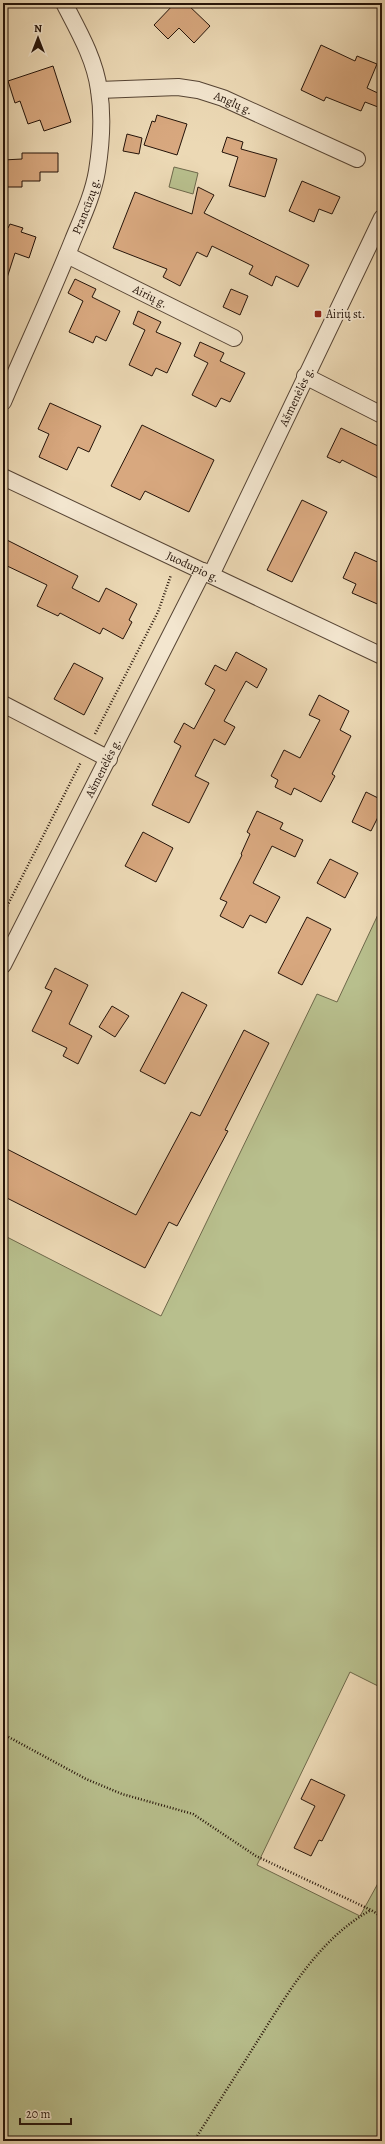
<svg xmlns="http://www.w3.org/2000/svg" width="385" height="2144" font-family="Alegreya,serif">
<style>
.green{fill:#b8bf8d;stroke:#6e694b}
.building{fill:#d8a87f;stroke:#241309}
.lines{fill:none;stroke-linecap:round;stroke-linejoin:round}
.minor-casing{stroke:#564434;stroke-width:18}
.path{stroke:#241309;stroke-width:2.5;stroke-dasharray:1 2;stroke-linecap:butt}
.minor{stroke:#f3e6cf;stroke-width:16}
.poi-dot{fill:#8f2418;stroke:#f3e6cf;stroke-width:1.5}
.labels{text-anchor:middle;stroke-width:3.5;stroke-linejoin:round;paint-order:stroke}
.street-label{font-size:12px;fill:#241309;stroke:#f3e6cf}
.poi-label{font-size:12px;fill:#241309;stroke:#f3e6cf;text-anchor:start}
</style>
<rect width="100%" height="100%" fill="#ecd9b5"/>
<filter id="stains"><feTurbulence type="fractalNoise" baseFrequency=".005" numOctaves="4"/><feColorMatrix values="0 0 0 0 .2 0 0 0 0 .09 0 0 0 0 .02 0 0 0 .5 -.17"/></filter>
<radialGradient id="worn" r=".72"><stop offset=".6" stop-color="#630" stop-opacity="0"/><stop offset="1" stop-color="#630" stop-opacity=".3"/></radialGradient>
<g class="green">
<path d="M 174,167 L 198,173 L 193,194 L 169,187 Z"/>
<path d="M 382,906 L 382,1688 L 350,1672 L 257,1865 L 360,1916 L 382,1876 L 382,2141 L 3,2141 L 3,1235 L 161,1316 L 317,994 L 337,1002 Z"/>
</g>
<g class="building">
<path d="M 175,3 L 186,3 L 210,26 L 194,43 L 179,28 L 168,39 L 154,25 Z"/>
<path d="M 321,45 L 355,61 L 357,56 L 377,64 L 367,88 L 382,95 L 378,107 L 365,102 L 361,111 L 326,97 L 324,101 L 301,90 Z"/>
<path d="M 53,66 L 71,122 L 44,131 L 40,120 L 28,124 L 20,101 L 15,103 L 8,81 Z"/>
<path d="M 157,115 L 187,124 L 177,155 L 144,145 L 152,121 L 155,122 Z"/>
<path d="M 127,134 L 142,138 L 139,154 L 123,151 Z"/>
<path d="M 227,137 L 243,142 L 241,149 L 277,159 L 265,197 L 229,186 L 238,157 L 222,152 Z"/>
<path d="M 22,153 L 58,153 L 58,172 L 40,172 L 40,181 L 22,181 L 22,187 L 7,187 L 7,182 L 3,182 L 3,160 L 22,159 Z"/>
<path d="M 302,181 L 340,197 L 332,214 L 319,209 L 314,222 L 289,211 Z"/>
<path d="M 198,187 L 214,195 L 204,213 L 309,265 L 298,287 L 276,276 L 272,286 L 249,274 L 253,266 L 212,246 L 207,257 L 197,252 L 180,286 L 163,277 L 167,269 L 113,248 L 135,192 L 192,214 Z"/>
<path d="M 10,224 L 23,228 L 21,232 L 36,237 L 29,258 L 15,253 L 6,281 L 3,281 L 3,226 L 8,228 Z"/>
<path d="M 75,279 L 96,289 L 92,297 L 120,311 L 106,341 L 96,336 L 93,343 L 69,332 L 83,301 L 68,293 Z"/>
<path d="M 231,289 L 248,296 L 240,315 L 223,307 Z"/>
<path d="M 138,311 L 161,322 L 156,332 L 181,343 L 167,373 L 156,368 L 152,376 L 129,365 L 145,330 L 133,324 Z"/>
<path d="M 200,342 L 224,353 L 220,361 L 245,373 L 230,402 L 221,398 L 216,407 L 192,395 L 208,363 L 194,356 Z"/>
<path d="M 50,403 L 101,426 L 89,452 L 78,447 L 67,470 L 39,457 L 49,434 L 38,429 Z"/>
<path d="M 142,425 L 214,460 L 189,512 L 145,491 L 140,500 L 111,486 Z"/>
<path d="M 341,428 L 382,448 L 382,480 L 342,460 L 340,463 L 327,457 Z"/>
<path d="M 302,500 L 327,512 L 292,582 L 267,570 Z"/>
<path d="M 3,538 L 78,576 L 72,588 L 99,602 L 106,588 L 137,604 L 129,620 L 132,622 L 123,639 L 103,628 L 100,634 L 60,613 L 58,616 L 37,606 L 47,585 L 3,564 Z"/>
<path d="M 355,552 L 382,564 L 382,606 L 352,593 L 356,584 L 343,578 Z"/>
<path d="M 236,652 L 267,669 L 257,688 L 246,681 L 224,721 L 235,727 L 225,745 L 214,739 L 195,776 L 209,783 L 189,823 L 152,805 L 181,746 L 174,742 L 184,723 L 194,729 L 215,690 L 205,684 L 215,665 L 226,671 Z"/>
<path d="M 74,663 L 103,678 L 84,715 L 54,699 Z"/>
<path d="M 319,695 L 349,711 L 340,730 L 351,736 L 332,774 L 335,776 L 321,802 L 294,788 L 291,795 L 275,787 L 278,780 L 271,776 L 284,750 L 300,758 L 320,720 L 309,715 Z"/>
<path d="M 366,792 L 382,800 L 382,809 L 371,831 L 352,822 Z"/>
<path d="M 257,811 L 283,823 L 280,829 L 303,840 L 295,857 L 272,846 L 253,883 L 280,897 L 266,923 L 250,915 L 243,928 L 220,916 L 227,902 L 220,899 L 242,855 L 241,854 L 250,834 L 247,832 Z"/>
<path d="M 143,832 L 173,848 L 156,882 L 125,866 Z"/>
<path d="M 330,859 L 358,873 L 345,898 L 317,883 Z"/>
<path d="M 307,917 L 331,929 L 302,985 L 278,973 Z"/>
<path d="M 55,968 L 88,985 L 69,1024 L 92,1036 L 78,1064 L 63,1056 L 67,1048 L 32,1031 L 52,991 L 45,988 Z"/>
<path d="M 182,992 L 207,1005 L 165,1084 L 140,1071 Z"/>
<path d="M 112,1006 L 129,1016 L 115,1037 L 99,1027 Z"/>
<path d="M 244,1030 L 269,1043 L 225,1130 L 228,1131 L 177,1226 L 169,1222 L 145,1268 L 3,1196 L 3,1147 L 136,1215 L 191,1112 L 200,1116 Z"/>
<path d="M 311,1779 L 345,1795 L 322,1841 L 319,1840 L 311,1856 L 294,1848 L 315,1806 L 301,1799 Z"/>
</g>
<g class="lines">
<g class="minor-casing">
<g id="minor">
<path id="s1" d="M 99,90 L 178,87 L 198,90 L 223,98 L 357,159"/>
<path id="s2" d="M 67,255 L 234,338"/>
<path d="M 305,376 L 382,415"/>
<path id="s3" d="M 3,402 C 26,348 51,295 73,240 C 82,218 93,195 97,171 C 101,146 103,115 99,90 C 95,59 78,30 64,3"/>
<path id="s4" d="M 3,477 L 382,656"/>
<path id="s5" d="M 211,575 L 382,218"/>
<path d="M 3,704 L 109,759"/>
<path id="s6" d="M 3,965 L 203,571"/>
</g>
</g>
<g class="path">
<path d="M 95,734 L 158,612 L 171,575"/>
<path d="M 3,914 L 81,762"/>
<path d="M 3,1734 L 86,1779 L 122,1794 L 193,1814 L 256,1856 L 371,1910 L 382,1917"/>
<path d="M 194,2141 C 214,2109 235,2077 255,2045 C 286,1996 318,1939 371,1910"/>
</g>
<use href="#minor" class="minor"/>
</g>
<rect class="poi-dot" x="314" y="310" width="8" height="8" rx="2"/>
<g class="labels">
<g class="street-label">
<text dy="4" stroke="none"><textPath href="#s1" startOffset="137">Anglų g.</textPath></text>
<text dy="4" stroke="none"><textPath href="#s3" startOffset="213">Prancūzų g.</textPath></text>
<text dy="4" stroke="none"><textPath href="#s2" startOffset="93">Airių g.</textPath></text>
<text dy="4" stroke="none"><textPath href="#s5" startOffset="198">Ašmenėlės g.</textPath></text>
<text dy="4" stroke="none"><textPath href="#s4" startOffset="210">Juodupio g.</textPath></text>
<text dy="4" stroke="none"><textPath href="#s6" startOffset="221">Ašmenėlės g.</textPath></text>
</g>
<g class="poi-label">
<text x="326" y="318">Airių st.</text>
</g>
</g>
<rect width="385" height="2144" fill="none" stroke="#ecd9b5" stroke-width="16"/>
<rect x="4" y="4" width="377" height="2136" fill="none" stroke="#241309" stroke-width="2"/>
<rect x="8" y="8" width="369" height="2128" fill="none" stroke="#241309"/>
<g transform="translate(38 38)" stroke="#f3e6cf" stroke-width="3" paint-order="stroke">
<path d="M0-3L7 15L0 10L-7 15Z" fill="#241309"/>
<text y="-6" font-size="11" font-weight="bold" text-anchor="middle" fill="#241309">N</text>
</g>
<path d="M20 2118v6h51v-6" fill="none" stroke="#241309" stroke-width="2"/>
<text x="26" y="2118" font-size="12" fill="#241309" stroke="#f3e6cf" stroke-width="3" paint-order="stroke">20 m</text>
<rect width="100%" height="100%" filter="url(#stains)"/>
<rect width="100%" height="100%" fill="url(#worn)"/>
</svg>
